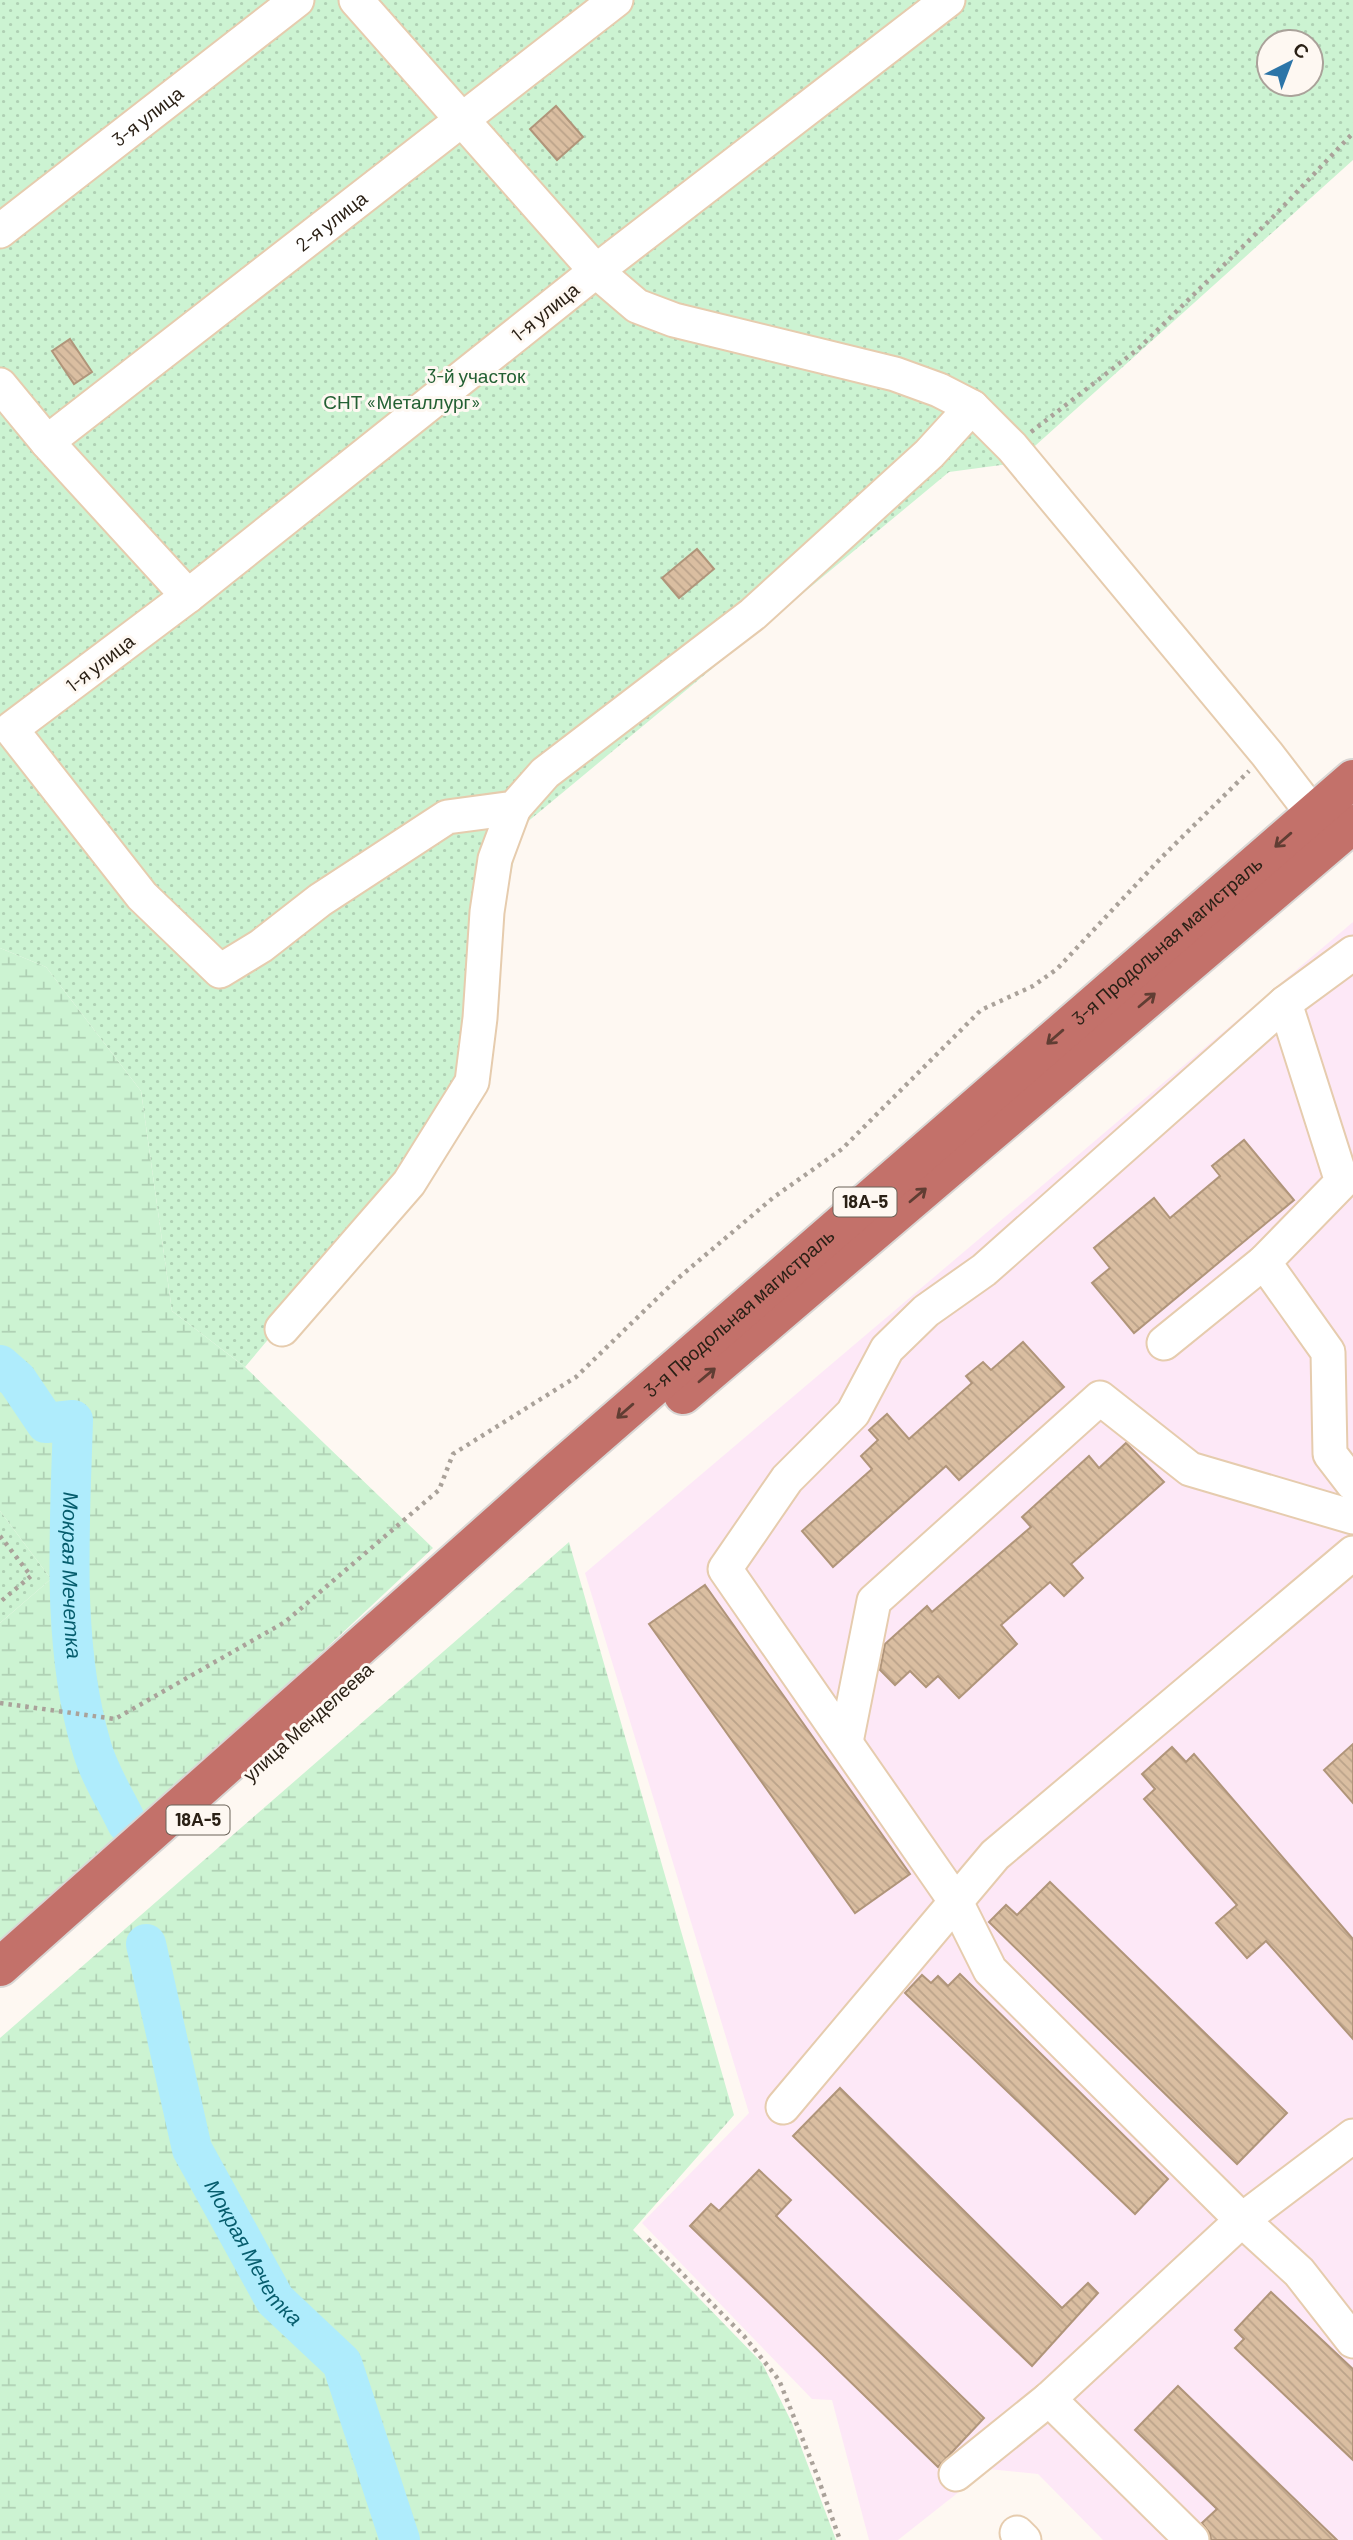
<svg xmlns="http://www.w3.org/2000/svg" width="1353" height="2540" font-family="Barlow,sans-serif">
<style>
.industrial{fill:#fde8f7}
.wetland{fill:url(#wetland-marsh)}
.garden{fill:url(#garden-dots);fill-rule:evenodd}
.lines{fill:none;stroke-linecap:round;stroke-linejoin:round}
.river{stroke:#afecfc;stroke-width:40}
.building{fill:url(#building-back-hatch);stroke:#b0957a;stroke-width:2}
.minor-casing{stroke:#e6ccae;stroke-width:37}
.highway-casing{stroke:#d9d7d5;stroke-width:42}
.path{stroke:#aaa29a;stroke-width:4.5;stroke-dasharray:3.5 5;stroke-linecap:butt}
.minor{stroke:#fff;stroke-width:33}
.highway{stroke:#c3716a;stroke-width:38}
.oneway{stroke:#603d33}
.labels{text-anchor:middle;stroke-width:6;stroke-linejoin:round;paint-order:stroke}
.shield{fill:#fef8f2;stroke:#6a6258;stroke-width:2}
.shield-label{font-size:18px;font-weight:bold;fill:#2b2116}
.street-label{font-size:19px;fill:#2b2116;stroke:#fef8f2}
.park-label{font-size:19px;fill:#236033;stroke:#fef8f2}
.water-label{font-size:21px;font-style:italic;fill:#065d6d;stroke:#fef8f2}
</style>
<defs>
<pattern id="wetland-marsh" width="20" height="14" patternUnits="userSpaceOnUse" patternTransform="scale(1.75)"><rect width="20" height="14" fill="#ccf3d2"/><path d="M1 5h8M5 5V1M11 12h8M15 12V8" fill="none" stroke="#afd0b4"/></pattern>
<pattern id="garden-dots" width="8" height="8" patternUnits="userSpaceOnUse" patternTransform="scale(1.75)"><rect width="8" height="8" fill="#ccf3d2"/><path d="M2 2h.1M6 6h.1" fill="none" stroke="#afd0b4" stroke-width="1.8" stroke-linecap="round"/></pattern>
<pattern id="building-back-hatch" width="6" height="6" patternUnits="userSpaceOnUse" patternTransform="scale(1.75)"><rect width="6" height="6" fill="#dabea1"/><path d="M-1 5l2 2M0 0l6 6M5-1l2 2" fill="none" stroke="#bba38a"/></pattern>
</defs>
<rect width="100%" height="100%" fill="#fef8f2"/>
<path class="industrial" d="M 1353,922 L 1353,2540 L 1103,2540 L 1038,2474 L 988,2469 L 898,2540 L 869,2540 L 832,2400 L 812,2399 L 642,2223 L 749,2113 L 585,1573 Z"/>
<g class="wetland">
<path d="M 0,948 L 46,967 L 141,1091 L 172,1311 L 245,1367 L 433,1548 L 0,1954 L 0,1623 L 51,1579 L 0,1511 Z"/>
<path d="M 569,1542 L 734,2115 L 633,2230 L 762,2363 L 792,2423 L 836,2540 L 0,2540 L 0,2038 Z"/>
</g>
<g class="garden">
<path d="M 0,0 L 1353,0 L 1353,160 L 1016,463 L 949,472 L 520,828 L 475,1059 L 386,1199 L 245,1367 L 172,1311 L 141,1091 L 46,967 L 0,948 ZM 1269,42 L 1311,42 L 1311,84 L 1269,84 Z"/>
<path d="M 0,1511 L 51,1579 L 0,1623 Z"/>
</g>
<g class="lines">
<g class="river">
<path id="s1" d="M 0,1365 L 17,1380 L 46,1423 L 73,1420 C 70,1525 61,1643 91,1745 C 98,1772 115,1798 127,1823"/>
<path id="s2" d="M 146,1944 L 192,2149 L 275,2300 L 342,2363 L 400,2540"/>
</g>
</g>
<g class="building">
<path d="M 556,106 L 583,137 L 557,160 L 530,129 Z"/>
<path d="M 70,339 L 92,372 L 74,384 L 52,351 Z"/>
<path d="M 697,549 L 714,569 L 679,598 L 662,578 Z"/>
<path d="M 1244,1140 L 1294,1200 L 1134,1333 L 1092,1283 L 1110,1268 L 1094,1248 L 1154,1198 L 1170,1218 L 1220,1176 L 1212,1166 Z"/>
<path d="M 1023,1342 L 1064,1387 L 959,1480 L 946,1466 L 833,1567 L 802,1531 L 872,1469 L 861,1456 L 878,1440 L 869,1430 L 887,1414 L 909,1439 L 972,1383 L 966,1376 L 983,1362 L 991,1370 Z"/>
<path d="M 1126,1443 L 1164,1482 L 1071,1564 L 1083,1578 L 1064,1596 L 1050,1582 L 1001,1625 L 1017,1644 L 959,1698 L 938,1676 L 926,1687 L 910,1671 L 895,1685 L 880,1670 L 885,1644 L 927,1606 L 932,1612 L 1031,1527 L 1022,1517 L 1089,1456 L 1099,1468 Z"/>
<path d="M 705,1585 L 910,1874 L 855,1913 L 649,1624 Z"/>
<path d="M 1353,1744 L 1353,1803 L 1324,1770 Z"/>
<path d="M 1172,1747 L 1186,1762 L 1194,1754 L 1353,1939 L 1353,2039 L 1266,1941 L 1247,1958 L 1216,1923 L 1237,1905 L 1144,1799 L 1155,1789 L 1142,1774 Z"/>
<path d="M 1050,1882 L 1287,2113 L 1237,2164 L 989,1922 L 1006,1905 L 1017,1915 Z"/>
<path d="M 960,1974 L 1168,2179 L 1135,2214 L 905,1993 L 922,1975 L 931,1983 L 938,1976 L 948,1986 Z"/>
<path d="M 840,2088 L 1062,2308 L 1088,2283 L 1098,2293 L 1032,2366 L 793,2136 Z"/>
<path d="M 759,2170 L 791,2200 L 776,2216 L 984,2418 L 938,2467 L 690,2226 L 711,2204 L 719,2211 Z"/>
<path d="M 1271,2292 L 1353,2369 L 1353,2460 L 1235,2348 L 1244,2339 L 1235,2330 Z"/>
<path d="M 1178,2386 L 1337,2540 L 1211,2540 L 1210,2534 L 1202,2523 L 1217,2509 L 1135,2430 Z"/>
</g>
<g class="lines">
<g class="minor-casing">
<g id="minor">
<path d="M 356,0 L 596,271 L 637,306 L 674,320 L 895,374 L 939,390 L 972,407 L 1012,447 L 1267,754 L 1313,814"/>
<path d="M 948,0 L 596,271 L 188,596 L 11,729 L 142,896 L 220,971 L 261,946 L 320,900 L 447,817 L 514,808 L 545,773 L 753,614 L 929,454 L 972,407"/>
<path id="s3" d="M 0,231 L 297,0"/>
<path d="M 0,385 L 47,442 L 188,596"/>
<path id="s4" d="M 47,442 L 616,0"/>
<path d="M 1353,953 L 1285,1003 L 984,1270 L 926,1311 L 887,1349 L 853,1413 L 787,1479 L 725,1569 L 956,1902 L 990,1970 L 1242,2220 L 1299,2272 L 1353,2341"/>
<path d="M 1264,1262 L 1328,1352 L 1330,1454 L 1353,1484"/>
<path d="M 282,1329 L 409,1183 L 472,1082 L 480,1018 L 487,912 L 495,859 L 514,808"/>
<path d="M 1164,1343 L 1264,1262 L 1342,1182 L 1285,1003"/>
<path d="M 846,1742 L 874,1601 L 1100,1398 L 1190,1469 L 1353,1517"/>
<path d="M 783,2107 L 995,1855 L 1353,1553"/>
<path d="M 1049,2399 L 1192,2540"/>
<path d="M 956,2474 L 1049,2399 L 1242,2220 L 1353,2136"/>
<path d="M 1017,2533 L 1024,2540"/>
</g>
</g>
<g class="highway-casing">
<g id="highway">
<path d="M 683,1395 L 1353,824"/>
<path id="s5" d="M 0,1967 L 556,1472 L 1353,779"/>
</g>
</g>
<g class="path">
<path d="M 1031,432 L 1138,349 L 1275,215 L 1353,133"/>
<path d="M 0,1536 L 31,1576 L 0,1602"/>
<path d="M 0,1703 L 115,1719 L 285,1622 L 439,1490 L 453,1454 L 576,1377 L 676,1280 L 774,1197 L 842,1149 L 981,1010 L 1033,986 L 1057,969 L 1161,858 L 1249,771"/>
<path d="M 648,2239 L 744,2336 L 779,2380 L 817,2475 L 840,2540"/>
</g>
<use href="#minor" class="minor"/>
<use href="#highway" class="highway"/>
</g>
<defs><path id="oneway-shaft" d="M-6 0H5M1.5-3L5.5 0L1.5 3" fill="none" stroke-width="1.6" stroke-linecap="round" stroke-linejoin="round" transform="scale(1.75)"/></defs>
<g class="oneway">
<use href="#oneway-shaft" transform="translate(1283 840) rotate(139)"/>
<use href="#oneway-shaft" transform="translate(1147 1000) rotate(-40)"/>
<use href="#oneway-shaft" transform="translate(1055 1037) rotate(139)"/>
<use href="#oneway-shaft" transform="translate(918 1195) rotate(-40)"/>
<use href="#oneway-shaft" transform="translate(707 1375) rotate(-40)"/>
<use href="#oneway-shaft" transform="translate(625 1411) rotate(139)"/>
</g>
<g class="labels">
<g class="shield">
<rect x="833.5" y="1187.5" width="63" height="29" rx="5"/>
<rect x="166.5" y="1805.5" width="63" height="29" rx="5"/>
</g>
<g class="shield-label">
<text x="865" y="1208">18А-5</text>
<text x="198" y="1826">18А-5</text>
</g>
<g class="street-label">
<text dy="7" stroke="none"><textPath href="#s3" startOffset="187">3-я улица</textPath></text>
<text dy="7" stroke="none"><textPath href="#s4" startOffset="360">2-я улица</textPath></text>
<text transform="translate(545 312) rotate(-39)" y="7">1-я улица</text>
<text transform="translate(100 663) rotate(-38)" y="7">1-я улица</text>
<text dy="7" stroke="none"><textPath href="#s5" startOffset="1554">3-я Продольная магистраль</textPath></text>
<text dy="7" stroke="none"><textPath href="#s5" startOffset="987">3-я Продольная магистраль</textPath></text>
<text transform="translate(308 1722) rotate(-42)" y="7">улица Менделеева</text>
</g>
<g class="park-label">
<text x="476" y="383">3-й участок</text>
<text x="402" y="409">СНТ «Металлург»</text>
</g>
<g class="water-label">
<text dy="7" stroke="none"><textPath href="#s1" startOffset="257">Мокрая Мечетка</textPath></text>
<text dy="7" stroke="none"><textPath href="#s2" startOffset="331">Мокрая Мечетка</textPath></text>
</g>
</g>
<g transform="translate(1290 63) rotate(42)"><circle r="33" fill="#fef8f2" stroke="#aaa29a" stroke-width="2"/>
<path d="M0-5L12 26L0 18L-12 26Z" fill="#2c75a8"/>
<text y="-10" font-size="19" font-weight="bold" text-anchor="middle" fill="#2b2116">С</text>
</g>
</svg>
